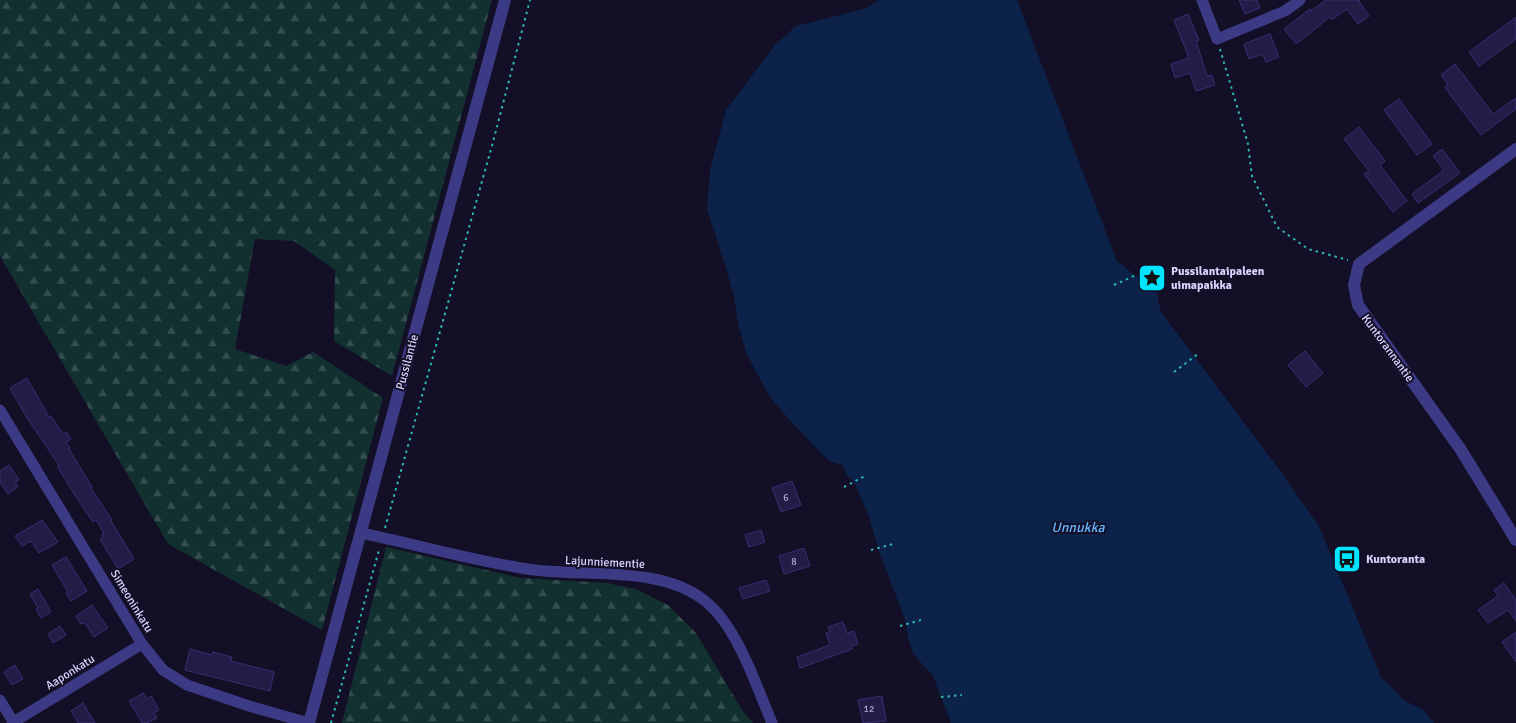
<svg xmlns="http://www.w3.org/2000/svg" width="1516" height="723" font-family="Signika,sans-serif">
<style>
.forest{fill:url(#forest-firs)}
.water{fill:#0c2248}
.building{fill:#241b47;stroke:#3b2d73}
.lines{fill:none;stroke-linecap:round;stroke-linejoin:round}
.path{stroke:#2fb8b0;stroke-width:2;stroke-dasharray:2.5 4;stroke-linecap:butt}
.minor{stroke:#3d3a85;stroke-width:11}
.tertiary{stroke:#3d3a85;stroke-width:12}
.labels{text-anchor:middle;stroke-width:4;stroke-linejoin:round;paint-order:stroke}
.number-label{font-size:10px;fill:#aca6d1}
.poi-label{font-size:12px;font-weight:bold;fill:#d9d4ff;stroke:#130f26;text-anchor:start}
.street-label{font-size:12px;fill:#d9d4ff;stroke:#130f26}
.water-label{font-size:14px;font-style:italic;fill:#62b6ff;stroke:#130f26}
</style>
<defs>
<pattern id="forest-firs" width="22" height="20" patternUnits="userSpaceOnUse" patternTransform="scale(1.25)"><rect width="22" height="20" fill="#12302f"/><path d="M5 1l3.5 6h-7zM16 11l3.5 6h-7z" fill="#344d4e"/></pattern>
</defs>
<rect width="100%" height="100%" fill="#130f26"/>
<g class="forest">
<path d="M 0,0 L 492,0 L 392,376 L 334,341 L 335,270 L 294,241 L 255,239 L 235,349 L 286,366 L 313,352 L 383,398 L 322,630 L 168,544 L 0,256 Z"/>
<path d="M 386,547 L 521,578 L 606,583 L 636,589 L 668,605 L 696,633 L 742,710 L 753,723 L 342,723 Z"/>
</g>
<path class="water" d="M 878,0 L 1017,0 L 1117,261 L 1132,273 L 1155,286 L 1161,312 L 1281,472 L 1319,526 L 1381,677 L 1404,700 L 1425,711 L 1434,723 L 951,723 L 933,676 L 914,655 L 909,641 L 905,620 L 878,548 L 869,517 L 855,484 L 847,475 L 842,465 L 829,461 L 792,423 L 770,397 L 747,355 L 738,324 L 734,297 L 727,271 L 707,209 L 710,170 L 726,110 L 775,45 L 796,26 L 867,8 Z"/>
<g class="building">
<path d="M 1239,0 L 1257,0 L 1260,8 L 1245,14 Z"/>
<path d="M 1326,0 L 1360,0 L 1359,1 L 1369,16 L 1358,24 L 1347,9 L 1334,18 L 1331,19 L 1330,17 L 1296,44 L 1284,29 L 1310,9 L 1311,11 Z"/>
<path d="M 1188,14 L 1199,40 L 1196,41 L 1207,76 L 1212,75 L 1215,85 L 1196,91 L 1190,73 L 1175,78 L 1171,64 L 1189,58 L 1174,20 Z"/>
<path d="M 1516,17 L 1516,39 L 1479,66 L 1469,52 Z"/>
<path d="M 1270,34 L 1279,57 L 1266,62 L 1263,54 L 1249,59 L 1244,44 Z"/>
<path d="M 1455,64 L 1493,114 L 1516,98 L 1516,109 L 1481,135 L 1451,96 L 1445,87 L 1448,84 L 1441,75 Z"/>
<path d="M 1399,99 L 1432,144 L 1417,155 L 1384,110 Z"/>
<path d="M 1359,127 L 1385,161 L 1380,165 L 1407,201 L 1393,212 L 1364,174 L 1369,171 L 1344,139 Z"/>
<path d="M 1442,149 L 1460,173 L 1418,203 L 1412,194 L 1444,170 L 1433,156 Z"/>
<path d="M 1305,351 L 1323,373 L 1306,387 L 1288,365 Z"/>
<path d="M 27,378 L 49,417 L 51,416 L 63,434 L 66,432 L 71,439 L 66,442 L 70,448 L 69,449 L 92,487 L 91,488 L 112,520 L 111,521 L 134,559 L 118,569 L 100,539 L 103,537 L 102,535 L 104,533 L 96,520 L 93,522 L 76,497 L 57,466 L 59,465 L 27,418 L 10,388 Z"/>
<path d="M 9,465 L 19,480 L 15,482 L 18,487 L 8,494 L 0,482 L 0,471 Z"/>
<path d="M 792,481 L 801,505 L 781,512 L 772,488 Z"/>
<path d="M 42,520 L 58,542 L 39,553 L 31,541 L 22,546 L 15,536 Z"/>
<path d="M 761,530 L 765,542 L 749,547 L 745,535 Z"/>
<path d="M 804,548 L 810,566 L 784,574 L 779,556 Z"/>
<path d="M 66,557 L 87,591 L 71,601 L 66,593 L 68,592 L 52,565 Z"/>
<path d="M 766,580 L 770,591 L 743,599 L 739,588 Z"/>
<path d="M 1504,583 L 1516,600 L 1516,621 L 1508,610 L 1488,623 L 1478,610 L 1498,596 L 1494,590 Z"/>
<path d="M 38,589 L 51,612 L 41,618 L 36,609 L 38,608 L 30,594 Z"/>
<path d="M 92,605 L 108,628 L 94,637 L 85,623 L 81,624 L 76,616 Z"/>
<path d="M 843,622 L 847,633 L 854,631 L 858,644 L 851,646 L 852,649 L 800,668 L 797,657 L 830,645 L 826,633 L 830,632 L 828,627 Z"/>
<path d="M 60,626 L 66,635 L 53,643 L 48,634 Z"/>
<path d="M 1516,632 L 1516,662 L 1502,642 Z"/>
<path d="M 190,649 L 212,655 L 213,652 L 232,657 L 231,661 L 274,672 L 270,691 L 185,670 Z"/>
<path d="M 15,665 L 23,679 L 12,685 L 4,672 Z"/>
<path d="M 143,693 L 147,699 L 151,696 L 159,710 L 154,713 L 157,718 L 147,723 L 142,723 L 129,701 Z"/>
<path d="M 882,696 L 886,721 L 863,723 L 858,700 Z"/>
<path d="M 83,703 L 95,723 L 78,723 L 71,711 Z"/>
</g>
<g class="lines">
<g class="path">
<path d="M 1220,49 L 1248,144 L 1252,176 L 1277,227 L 1308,249 L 1348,260"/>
<path d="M 1114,285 L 1136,275"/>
<path d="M 1174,372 L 1198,354"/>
<path d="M 844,487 L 865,476"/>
<path d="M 385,528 L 493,142 L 530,0"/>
<path d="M 871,550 L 893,544"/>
<path d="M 900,626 L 921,620"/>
<path d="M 941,697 L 962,695"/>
<path d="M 331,723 L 379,550"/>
</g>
<g class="minor">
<path d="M 1202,0 L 1217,39 L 1285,11 L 1300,0"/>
<path d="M 0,410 L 142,644 L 163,670 L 187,685 L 249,706 L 309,723"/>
<path d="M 361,533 C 414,544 467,559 521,568 C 578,579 658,563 705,601 C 737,626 756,685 772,723"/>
<path d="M 0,700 L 14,723"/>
<path d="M 12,723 L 142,644"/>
</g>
<g class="tertiary">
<path d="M 1516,149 L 1359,264 L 1354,285 L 1358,305 L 1461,450 L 1516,540"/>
<path d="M 309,723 L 505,0"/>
</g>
</g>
<defs>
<g id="sight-square" transform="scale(1.4375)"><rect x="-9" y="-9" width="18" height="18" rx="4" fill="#00e5ff" stroke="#130f26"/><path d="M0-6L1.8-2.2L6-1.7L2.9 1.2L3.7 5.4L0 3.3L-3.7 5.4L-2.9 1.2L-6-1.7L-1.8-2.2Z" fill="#111"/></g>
<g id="bus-square" transform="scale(1.4375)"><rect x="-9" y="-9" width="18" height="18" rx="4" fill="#00e5ff" stroke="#130f26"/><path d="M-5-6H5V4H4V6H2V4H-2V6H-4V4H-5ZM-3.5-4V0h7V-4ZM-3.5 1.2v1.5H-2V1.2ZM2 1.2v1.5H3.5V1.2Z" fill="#111"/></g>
</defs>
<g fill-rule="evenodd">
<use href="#sight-square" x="1152" y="278"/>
<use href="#bus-square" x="1347" y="559"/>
</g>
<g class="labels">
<g class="number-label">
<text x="786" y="501">6</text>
<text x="794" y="565">8</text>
<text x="869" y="712">12</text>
</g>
<g class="poi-label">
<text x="1171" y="275">Pussilantaipaleen<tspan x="1171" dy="14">uimapaikka</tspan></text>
<text x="1366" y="563">Kuntoranta</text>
</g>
<g class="street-label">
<text transform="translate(1388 348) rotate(54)" y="4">Kuntorannantie</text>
<text transform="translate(407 362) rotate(-75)" y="4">Pussilantie</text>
<text transform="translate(605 562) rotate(3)" y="4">Lajunniementie</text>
<text transform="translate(132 601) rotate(59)" y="4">Simeoninkatu</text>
<text transform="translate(70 672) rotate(-32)" y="4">Aaponkatu</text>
</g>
<g class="water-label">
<text x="1078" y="532">Unnukka</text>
</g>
</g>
</svg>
